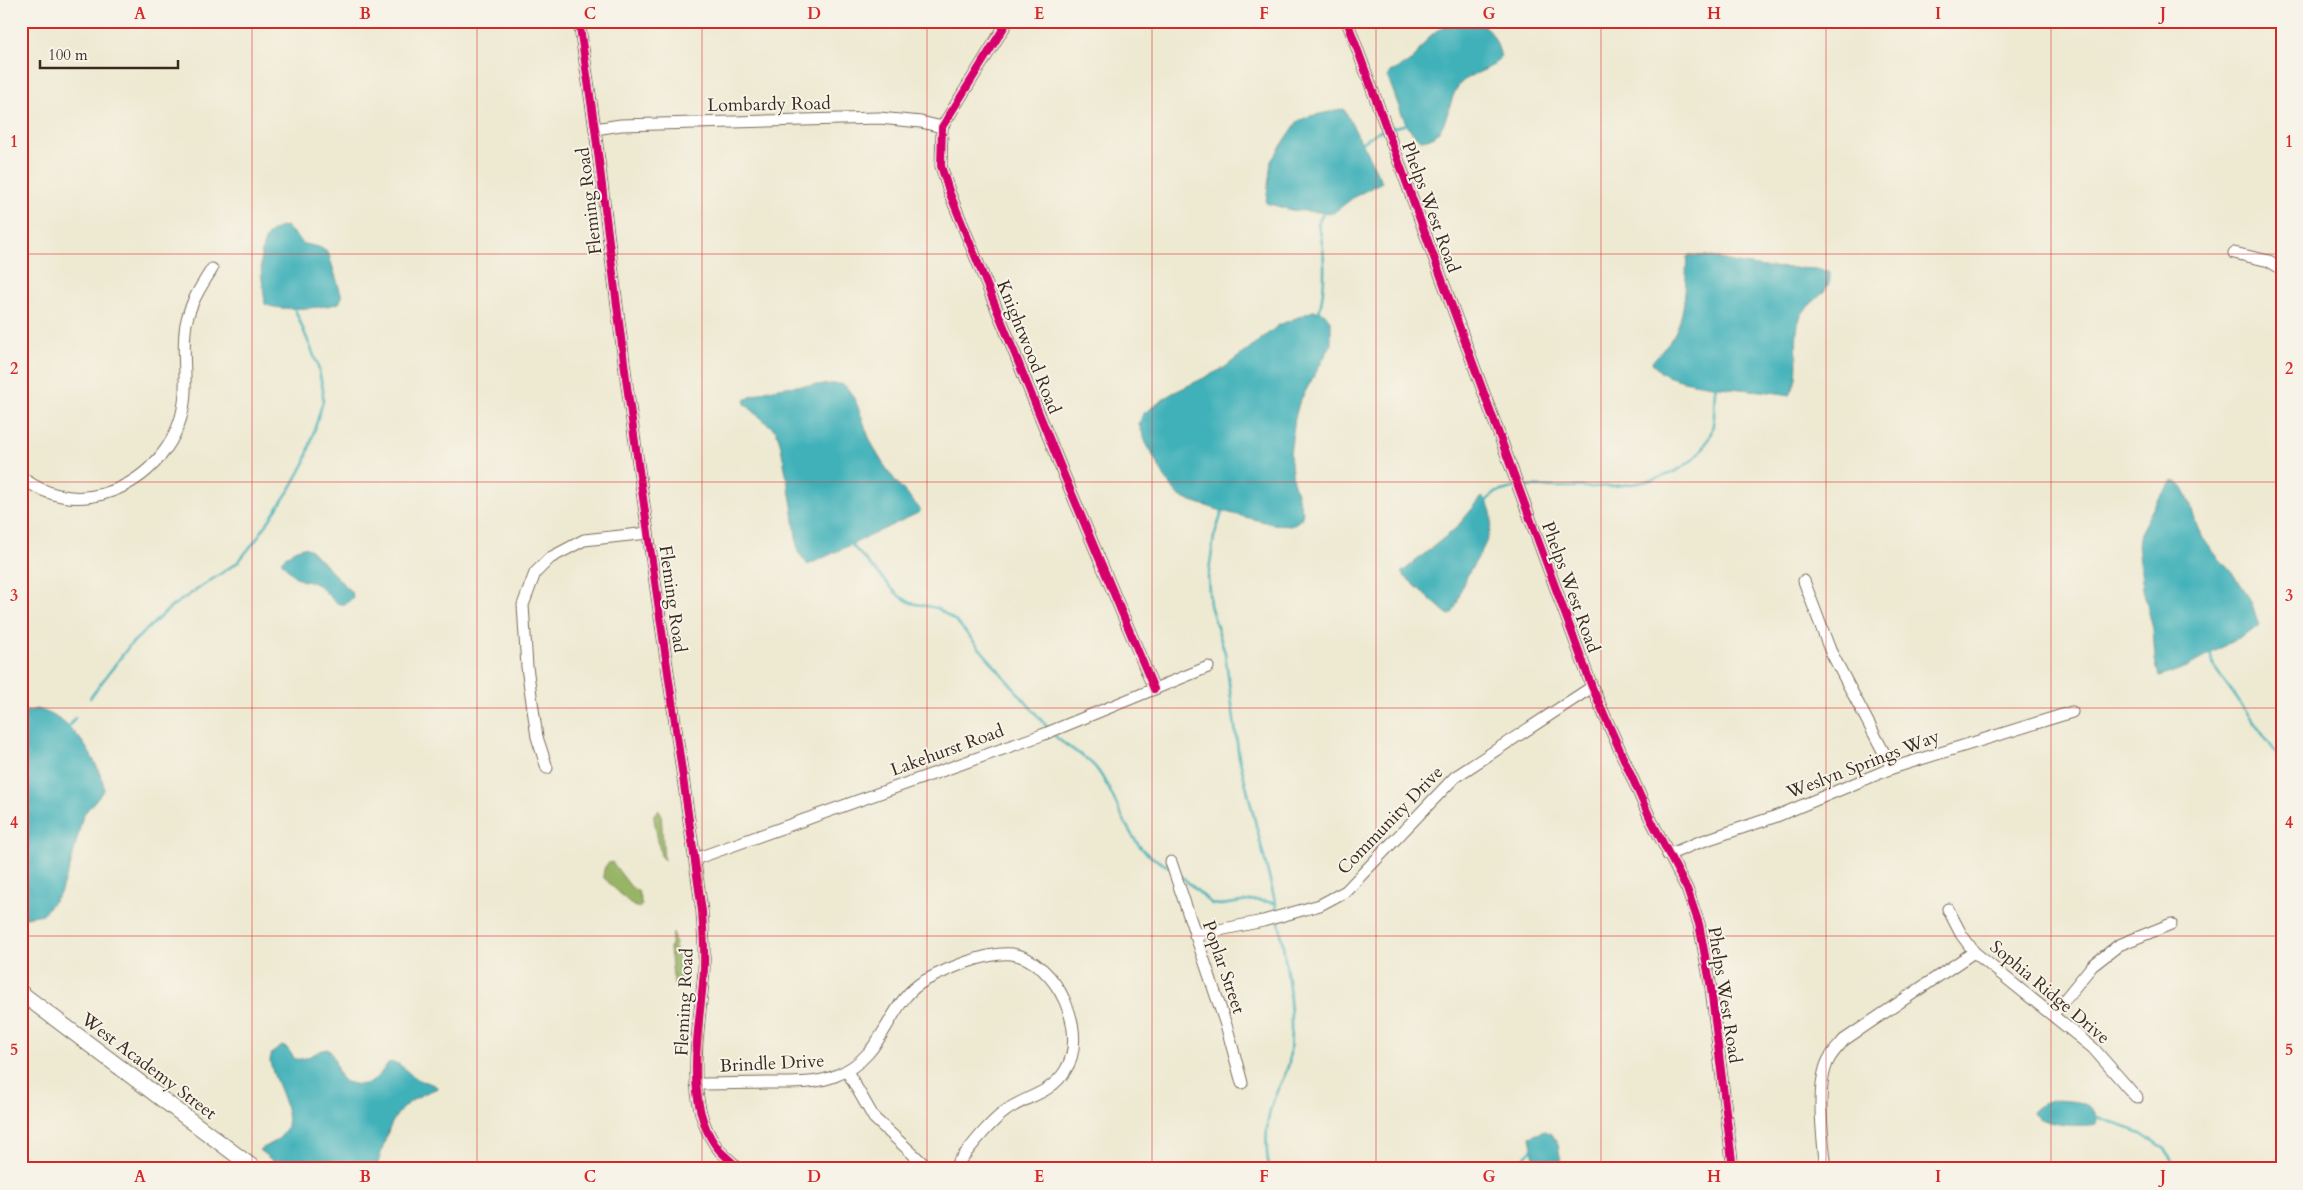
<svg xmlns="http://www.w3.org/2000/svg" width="2303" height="1190" font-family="Cardo,serif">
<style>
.forest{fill:#98b566;stroke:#6a7042}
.water{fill:#41b1b9;stroke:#3e6e6c}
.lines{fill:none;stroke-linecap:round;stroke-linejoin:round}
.stream{stroke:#41b1b9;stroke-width:2.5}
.street-casing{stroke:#7a6d5d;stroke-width:13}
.secondary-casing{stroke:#7a6d5d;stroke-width:17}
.street{stroke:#fff;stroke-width:11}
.secondary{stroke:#fff;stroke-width:15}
.cycleway-casing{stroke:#f7f3e8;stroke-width:11}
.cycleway{stroke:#d6006c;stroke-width:8}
.grid{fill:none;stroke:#d62828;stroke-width:1;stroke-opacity:0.55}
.labels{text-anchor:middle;stroke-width:4;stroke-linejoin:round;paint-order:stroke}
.street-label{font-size:18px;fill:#3b2a1e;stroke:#f7f3e8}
.neatline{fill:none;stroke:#d62828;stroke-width:2}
.grid-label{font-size:16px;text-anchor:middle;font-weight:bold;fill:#d62828}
</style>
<rect width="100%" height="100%" fill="#f7f3e8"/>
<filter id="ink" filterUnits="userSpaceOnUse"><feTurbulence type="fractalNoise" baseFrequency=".02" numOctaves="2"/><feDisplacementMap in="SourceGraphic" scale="10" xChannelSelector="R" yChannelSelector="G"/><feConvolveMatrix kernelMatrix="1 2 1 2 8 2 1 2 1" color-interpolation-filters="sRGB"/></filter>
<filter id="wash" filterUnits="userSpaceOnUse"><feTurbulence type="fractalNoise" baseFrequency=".0096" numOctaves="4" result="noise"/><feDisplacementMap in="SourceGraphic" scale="20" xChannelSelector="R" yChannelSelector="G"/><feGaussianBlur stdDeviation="1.12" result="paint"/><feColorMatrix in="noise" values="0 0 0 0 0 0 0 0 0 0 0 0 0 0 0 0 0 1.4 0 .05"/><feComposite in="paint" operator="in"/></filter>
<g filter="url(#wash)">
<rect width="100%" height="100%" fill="#eee9d1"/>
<g class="forest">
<path d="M 659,810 L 661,813 L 664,860 L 661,857 L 654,819 L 654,814 Z"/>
<path d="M 612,862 L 631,887 L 638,891 L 642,905 L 639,908 L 632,905 L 603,877 C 604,869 604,864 612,862 Z"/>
<path d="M 673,932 L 681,981 L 677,986 L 674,985 L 670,949 Z"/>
</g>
<g class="water">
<path d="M 1459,21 C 1487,21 1494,31 1501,57 C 1491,72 1470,72 1459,85 C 1446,102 1449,139 1421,140 C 1402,129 1397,95 1387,77 L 1390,72 L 1412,61 L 1428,38 L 1440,28 Z"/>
<path d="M 1344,109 L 1382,182 L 1354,197 L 1333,213 L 1291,210 L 1266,203 L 1271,161 L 1298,121 L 1310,116 Z"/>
<path d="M 286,226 L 304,244 L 319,247 L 328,252 L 342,297 L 339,303 C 325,308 278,312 265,304 C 263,280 250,230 286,226 Z"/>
<path d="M 1689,255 L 1708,256 L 1737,263 L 1764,267 L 1821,269 L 1830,273 C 1830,277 1830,282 1828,285 C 1822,298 1802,307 1799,321 C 1792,345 1803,374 1790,395 C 1752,388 1705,389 1670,377 C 1662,374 1656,369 1652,362 C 1659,354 1666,346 1672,338 C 1687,314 1685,284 1687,257 Z"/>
<path d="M 1313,311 L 1320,311 L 1325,314 L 1331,322 L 1331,345 L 1299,403 L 1295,418 L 1290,454 L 1293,481 L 1303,513 L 1301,519 L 1293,525 L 1272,524 L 1222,511 L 1185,499 L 1178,495 L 1167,481 L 1146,443 L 1139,424 L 1143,414 L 1171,394 L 1224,368 L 1279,325 Z"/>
<path d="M 833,384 C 838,384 844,383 847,388 C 860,403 863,426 872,444 C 884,469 901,488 920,509 L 920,512 L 808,565 L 798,552 L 792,505 L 780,442 L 776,431 L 745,404 L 745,400 C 770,384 805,386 833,384 Z"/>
<path d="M 2173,480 C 2190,488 2192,516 2199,531 C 2210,552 2229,567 2242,586 C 2250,598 2255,612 2259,626 L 2187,667 L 2159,677 L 2155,659 L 2153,629 L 2143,589 L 2138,544 L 2140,533 L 2157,501 Z"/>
<path d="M 1482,497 C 1508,521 1475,559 1464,582 C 1459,593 1458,606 1451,615 L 1447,614 L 1401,573 L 1456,528 Z"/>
<path d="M 303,547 L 310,549 L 352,593 L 353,597 C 337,617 329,590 316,584 C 311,581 305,582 301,580 C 292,576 287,568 281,561 L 294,550 Z"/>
<path d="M 37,709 C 66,717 85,741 97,767 C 100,775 104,782 104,790 L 83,815 L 70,867 L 60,893 L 43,914 L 21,918 L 21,713 Z"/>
<path d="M 282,1046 L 287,1048 L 295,1059 C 308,1061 316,1050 328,1049 C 337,1057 335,1072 343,1080 C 346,1083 351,1083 354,1084 C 371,1087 380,1075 388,1063 C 401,1060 406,1073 416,1078 C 423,1083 430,1081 438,1088 C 390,1106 391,1124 376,1169 L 283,1169 L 259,1150 C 267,1146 276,1142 282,1135 C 299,1117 272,1081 270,1060 L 272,1053 Z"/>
<path d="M 2051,1100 C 2068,1101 2099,1099 2097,1124 C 2083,1127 2041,1126 2033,1113 L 2034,1110 L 2043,1103 Z"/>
<path d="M 1544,1131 L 1552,1134 L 1558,1145 L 1562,1169 L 1536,1169 L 1530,1137 Z"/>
</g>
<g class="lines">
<g class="stream">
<path d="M 1390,128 L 1408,124 L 1410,122"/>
<path d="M 1361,143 L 1377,132 L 1384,130"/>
<path d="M 1319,313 C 1326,286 1326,250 1318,224 L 1324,211"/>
<path d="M 1522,487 C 1576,485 1678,499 1708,440 C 1718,420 1712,404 1716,384"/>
<path d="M 1484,503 L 1494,493 L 1516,487"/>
<path d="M 1223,509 L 1214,537 L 1208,578 L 1210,605 L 1225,653 L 1239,757 L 1278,913"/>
<path d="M 849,542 L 898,595 L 911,603 L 937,608 L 957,622 L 1049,729"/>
<path d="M 2211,653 L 2214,667 L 2282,761"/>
<path d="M 90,698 L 130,645 L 171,607 L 238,562 L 256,540 L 292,486 L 305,462 L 323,401 L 323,389 L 317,363 L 294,307"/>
<path d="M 68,728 L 75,718"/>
<path d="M 1054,735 C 1067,749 1089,756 1099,772 C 1116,796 1123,828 1143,850 C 1149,857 1161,862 1169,867"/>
<path d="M 1181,876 L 1212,904 L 1221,905 L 1255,900 L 1276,903"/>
<path d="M 2092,1115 L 2141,1133 L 2165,1149 L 2177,1169"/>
<path d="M 1269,1169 C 1265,1145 1265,1123 1273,1101 C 1277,1088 1287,1075 1289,1062 C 1295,1013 1287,968 1279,921"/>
<path d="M 1513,1169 L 1532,1149"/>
</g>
</g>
</g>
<g filter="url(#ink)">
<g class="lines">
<g class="street-casing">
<g id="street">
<path d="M 579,21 L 595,129 L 627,386 L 702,911 C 703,930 705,950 704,969 C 701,1024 680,1104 720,1151 C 726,1157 733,1163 739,1169"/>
<path d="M 1008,21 L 942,127 L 941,166 L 950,194 L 1064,475 L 1154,689"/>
<path d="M 1347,21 L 1592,687 L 1650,818 L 1687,889 L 1699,924 L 1711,988 L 1733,1169"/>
<path d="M 595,129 L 621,125 L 879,118 L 921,122 L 942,127"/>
<path d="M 2234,253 L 2269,261 L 2282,269"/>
<path d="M 21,477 C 46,496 73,502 103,494 C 149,481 183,440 185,392 C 186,369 182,346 186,324 C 190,303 201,286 212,269"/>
<path d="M 1804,581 L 1830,650 L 1892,768"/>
<path d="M 547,768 L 537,737 L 527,667 L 523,605 L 535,573 L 550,558 L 584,540 L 648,533"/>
<path d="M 1668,855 L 1697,843 L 1777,816 L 1892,768 L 2072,712"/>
<path d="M 695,859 L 1042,735 L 1208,667"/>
<path d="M 1171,862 L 1227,1028 L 1242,1083"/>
<path d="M 1948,909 L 1961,934 L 1974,952 L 2093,1048 L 2137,1098"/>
<path d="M 1195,935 L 1263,921 L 1320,905 L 1346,891 L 1455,777 L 1592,687"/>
<path d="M 2053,1014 L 2092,966 L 2119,945 L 2171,924"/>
<path d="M 847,1071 L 874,1118 L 929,1169"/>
<path d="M 696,1084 C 721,1084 746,1083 772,1083 C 793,1083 815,1084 835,1076 C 888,1056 886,1001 926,980 C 947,969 988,951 1012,954 C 1057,961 1090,1033 1065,1071 C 1049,1096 1023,1096 1003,1113 C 984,1128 969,1150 953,1169"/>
<path d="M 1826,1169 C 1823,1141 1815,1084 1829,1059 C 1833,1052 1839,1046 1844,1040 L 1974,952"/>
</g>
</g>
<g class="secondary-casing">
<path id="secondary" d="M 21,993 L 255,1169"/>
</g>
<use href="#street" class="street"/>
<use href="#secondary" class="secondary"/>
<g class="cycleway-casing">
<g id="cycleway">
<path d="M 579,21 L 595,129 L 627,386 L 702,911 C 703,930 705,950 704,969 C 701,1024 680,1104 720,1151 C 726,1157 733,1163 739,1169"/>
<path d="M 1008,21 L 942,127 L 941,166 L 950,194 L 1064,475 L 1154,689"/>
<path d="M 1347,21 L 1592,687 L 1650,818 L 1687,889 L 1699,924 L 1711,988 L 1733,1169"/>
</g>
</g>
<use href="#cycleway" class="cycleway"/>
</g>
</g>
<path class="grid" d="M 252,21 L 252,1169M 477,21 L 477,1169M 702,21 L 702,1169M 927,21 L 927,1169M 1152,21 L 1152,1169M 1376,21 L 1376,1169M 1601,21 L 1601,1169M 1826,21 L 1826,1169M 2051,21 L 2051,1169M 21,254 L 2282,254M 21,482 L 2282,482M 21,708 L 2282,708M 21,936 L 2282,936"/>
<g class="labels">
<g class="street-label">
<text transform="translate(769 104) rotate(-1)" y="6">Lombardy Road</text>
<text transform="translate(589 201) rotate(-97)" y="6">Fleming Road</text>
<text transform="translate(1431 207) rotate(70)" y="6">Phelps West Road</text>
<text transform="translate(1029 347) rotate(68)" y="6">Knightwood Road</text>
<text transform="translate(1571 587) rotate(70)" y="6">Phelps West Road</text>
<text transform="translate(673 599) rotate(82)" y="6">Fleming Road</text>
<text transform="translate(947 750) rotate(-20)" y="6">Lakehurst Road</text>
<text transform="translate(1863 764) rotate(-21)" y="6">Weslyn Springs Way</text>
<text transform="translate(1390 820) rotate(-46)" y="6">Community Drive</text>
<text transform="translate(1224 967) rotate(71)" y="6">Poplar Street</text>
<text transform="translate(2050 992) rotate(40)" y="6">Sophia Ridge Drive</text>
<text transform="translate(1725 995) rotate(81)" y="6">Phelps West Road</text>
<text transform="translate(684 1002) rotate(-87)" y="6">Fleming Road</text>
<text transform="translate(772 1063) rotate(-3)" y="6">Brindle Drive</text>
<text transform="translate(149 1066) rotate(37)" y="6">West Academy Street</text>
</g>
</g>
<rect width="2303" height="1190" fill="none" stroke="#f7f3e8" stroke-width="55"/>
<path d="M40 60v8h138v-8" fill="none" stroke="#3b2a1e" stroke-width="2.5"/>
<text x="48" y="60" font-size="15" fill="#3b2a1e" stroke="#f7f3e8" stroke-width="4" paint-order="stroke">100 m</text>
<rect x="28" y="28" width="2248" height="1134" class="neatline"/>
<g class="grid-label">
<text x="140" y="19">A</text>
<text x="365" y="19">B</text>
<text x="590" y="19">C</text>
<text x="814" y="19">D</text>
<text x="1039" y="19">E</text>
<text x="1264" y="19">F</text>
<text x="1489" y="19">G</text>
<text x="1714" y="19">H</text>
<text x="1938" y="19">I</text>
<text x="2163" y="19">J</text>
<text x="14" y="147">1</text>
<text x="2289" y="147">1</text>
<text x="14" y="374">2</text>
<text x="2289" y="374">2</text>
<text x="14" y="601">3</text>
<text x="2289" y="601">3</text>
<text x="14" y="828">4</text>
<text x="2289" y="828">4</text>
<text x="14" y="1055">5</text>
<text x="2289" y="1055">5</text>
<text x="140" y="1182">A</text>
<text x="365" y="1182">B</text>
<text x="590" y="1182">C</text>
<text x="814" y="1182">D</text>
<text x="1039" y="1182">E</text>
<text x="1264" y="1182">F</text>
<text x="1489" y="1182">G</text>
<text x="1714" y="1182">H</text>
<text x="1938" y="1182">I</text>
<text x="2163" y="1182">J</text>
</g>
</svg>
